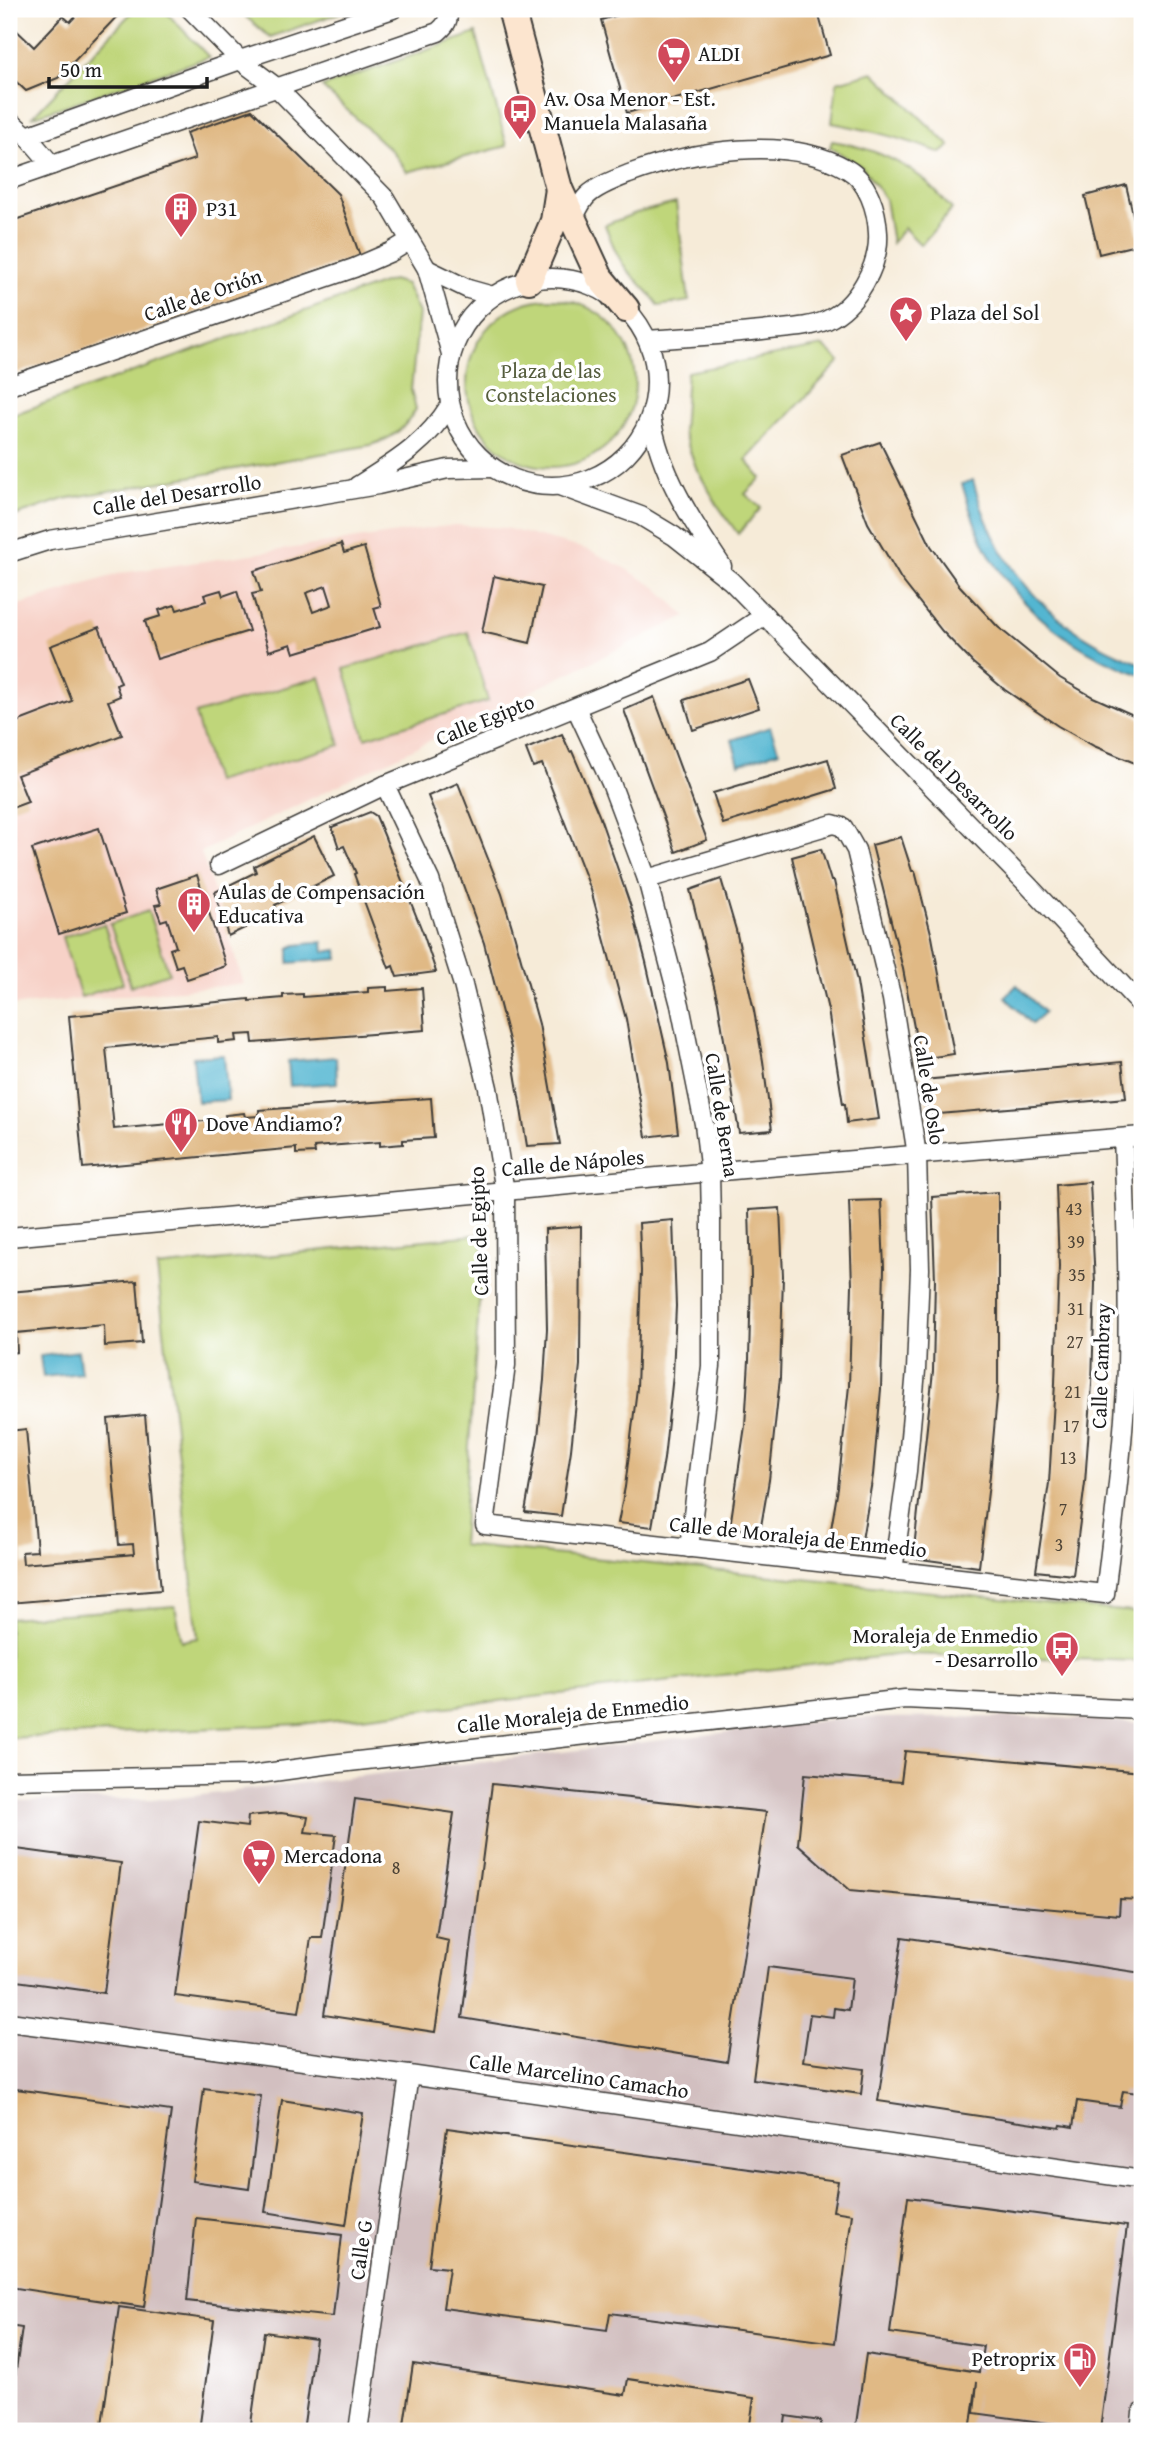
<svg xmlns="http://www.w3.org/2000/svg" width="1151" height="2440" font-family="'Gentium Book Plus',serif">
<style>
.built{fill:#f7d1c7}
.industrial{fill:#d2bfc0}
.green{fill:#bfd67a;stroke:#6e794b;stroke-width:2}
.water{fill:#53b6d1;stroke:#386976;stroke-width:2}
.building{fill:#e0b985;fill-rule:evenodd}
.lines{fill:none;stroke-linecap:round;stroke-linejoin:round}
.street-casing{stroke:#3d3b38;stroke-width:21}
.secondary-casing{stroke:#3d3b38;stroke-width:30}
.street{stroke:#fff;stroke-width:18}
.secondary{stroke:#fce5cf;stroke-width:26}
.labels{text-anchor:middle;stroke-width:7;stroke-linejoin:round;paint-order:stroke}
.number-label{font-size:18px;fill:#4d4336}
.poi-label{font-size:21px;fill:#1c1c1c;stroke:#fff;text-anchor:start}
.street-label{font-size:21px;fill:#1c1c1c;stroke:#fff}
.park-label{font-size:21px;fill:#555d3d;stroke:#fff}
</style>
<rect width="100%" height="100%" fill="#fff"/>
<filter id="ink" filterUnits="userSpaceOnUse"><feTurbulence type="fractalNoise" baseFrequency=".0143" numOctaves="2"/><feDisplacementMap in="SourceGraphic" scale="14" xChannelSelector="R" yChannelSelector="G"/><feConvolveMatrix kernelMatrix="1 2 1 2 8 2 1 2 1" color-interpolation-filters="sRGB"/></filter>
<filter id="wash" filterUnits="userSpaceOnUse"><feTurbulence type="fractalNoise" baseFrequency=".00686" numOctaves="4" result="noise"/><feDisplacementMap in="SourceGraphic" scale="28" xChannelSelector="R" yChannelSelector="G"/><feGaussianBlur stdDeviation="1.57" result="paint"/><feColorMatrix in="noise" values="0 0 0 0 0 0 0 0 0 0 0 0 0 0 0 0 0 1.4 0 .05"/><feComposite in="paint" operator="in"/></filter>
<g filter="url(#wash)">
<rect width="100%" height="100%" fill="#f6ebd8"/>
<path class="built" d="M 454,525 L 505,528 L 589,550 L 623,567 L 657,588 L 686,616 L 201,852 L 244,984 L 9,1006 L 9,608 L 121,573 Z"/>
<path class="industrial" d="M 1042,1717 L 1142,1723 L 1142,2431 L 9,2431 L 9,1801 L 169,1799 L 845,1718 Z"/>
<g class="green">
<path d="M 135,9 L 163,9 L 209,57 L 32,117 Z"/>
<path d="M 255,9 L 351,9 L 270,37 L 246,17 Z"/>
<path d="M 476,33 L 507,146 L 407,172 L 394,153 L 322,87 Z"/>
<path d="M 873,72 L 950,146 L 941,153 C 906,139 870,130 832,123 L 837,82 Z"/>
<path d="M 832,141 C 864,146 896,158 922,178 C 933,187 942,199 952,209 L 921,245 L 904,228 L 892,243 L 885,199 L 862,167 L 830,147 Z"/>
<path d="M 676,203 L 689,301 L 659,306 C 650,292 639,283 628,271 C 617,258 611,240 605,225 L 636,213 Z"/>
<path d="M 392,280 L 406,284 L 419,313 L 411,390 L 416,409 C 405,429 393,438 371,445 L 64,499 L 9,518 L 9,416 Z"/>
<circle cx="551" cy="383" r="84"/>
<path d="M 823,346 L 840,361 L 746,460 L 761,478 L 745,494 L 761,508 L 738,534 L 718,506 L 697,470 L 683,432 L 687,372 Z"/>
<path d="M 468,632 L 488,701 L 365,738 L 344,669 Z"/>
<path d="M 320,677 L 340,745 L 215,782 L 195,714 Z"/>
<path d="M 148,911 L 169,973 L 131,986 L 110,924 Z"/>
<path d="M 104,924 L 123,983 L 81,997 L 62,937 Z"/>
<path d="M 484,1234 L 462,1545 L 1142,1613 L 1142,1661 L 904,1654 L 301,1724 L 9,1738 L 9,1618 L 175,1606 L 182,1641 L 198,1638 L 157,1267 Z"/>
</g>
<g class="water">
<path d="M 973,480 C 997,571 1054,632 1142,664 L 1142,675 C 1081,655 1025,615 992,559 C 978,536 970,510 962,484 Z"/>
<path d="M 770,727 L 779,751 L 739,764 L 732,740 Z"/>
<path d="M 323,942 L 324,952 L 337,950 L 338,959 L 289,963 L 289,948 L 296,945 Z"/>
<path d="M 1017,985 L 1044,1012 L 1032,1024 L 1005,997 Z"/>
<path d="M 224,1055 L 228,1100 L 197,1102 L 193,1057 Z"/>
<path d="M 336,1057 L 337,1083 L 290,1086 L 288,1061 Z"/>
<path d="M 78,1351 L 81,1373 L 43,1377 L 40,1356 Z"/>
</g>
<g id="blocks">
<g class="building">
<path d="M 82,9 L 124,9 L 58,78 L 26,91 L 9,75 L 9,23 L 34,47 L 63,16 L 70,22 Z"/>
<path d="M 639,9 L 817,9 L 830,55 L 627,113 L 601,20 Z"/>
<path d="M 252,110 L 338,194 L 360,256 L 9,376 L 9,222 L 195,159 L 186,133 Z"/>
<path d="M 1126,185 L 1140,244 L 1099,254 L 1085,196 Z"/>
<path d="M 880,442 L 931,546 L 959,585 L 998,627 L 1060,678 L 1093,697 L 1142,719 L 1142,766 L 1094,746 L 1058,726 L 1005,690 L 973,663 L 942,631 L 901,579 L 868,523 L 842,455 Z"/>
<path d="M 341,544 L 344,553 L 364,547 L 381,606 L 374,608 L 380,627 L 294,653 L 291,644 L 269,651 L 252,594 L 261,592 L 254,571 ZM 326,586 L 332,605 L 313,612 L 306,593 Z"/>
<path d="M 494,576 L 542,587 L 530,643 L 482,632 Z"/>
<path d="M 221,590 L 223,596 L 237,591 L 249,631 L 157,659 L 145,621 L 161,616 L 159,610 L 175,605 L 177,610 L 206,601 L 204,595 Z"/>
<path d="M 99,627 L 121,683 L 116,685 L 120,696 L 108,701 L 122,735 L 17,775 L 28,802 L 9,809 L 9,725 L 72,701 L 50,646 Z"/>
<path d="M 748,679 L 759,708 L 693,730 L 684,700 Z"/>
<path d="M 654,697 L 707,840 L 676,852 L 624,710 Z"/>
<path d="M 562,734 L 570,752 L 572,751 L 599,815 L 633,913 L 646,962 L 669,1063 L 678,1133 L 646,1137 L 626,1019 L 591,890 L 542,764 L 533,767 L 526,749 Z"/>
<path d="M 828,759 L 836,789 L 723,824 L 713,793 Z"/>
<path d="M 458,783 L 502,894 L 512,927 L 539,1024 L 560,1144 L 527,1146 L 511,1048 L 484,943 L 458,871 L 428,796 Z"/>
<path d="M 370,812 L 376,816 L 384,835 L 423,933 L 436,972 L 397,977 L 393,966 L 389,968 L 354,874 L 356,873 L 344,846 L 339,848 L 332,827 Z"/>
<path d="M 99,828 L 126,913 L 59,934 L 32,849 Z"/>
<path d="M 314,836 L 334,876 L 275,905 L 278,912 L 228,936 L 215,892 L 256,872 L 254,866 Z"/>
<path d="M 901,837 L 912,871 L 915,871 L 932,937 L 954,1054 L 920,1059 L 903,969 L 872,845 Z"/>
<path d="M 821,849 L 831,881 L 834,881 L 857,982 L 879,1119 L 847,1123 L 845,1104 L 843,1104 L 828,1010 L 792,857 Z"/>
<path d="M 197,875 L 226,966 L 187,979 L 182,965 L 176,967 L 170,949 L 176,947 L 167,919 L 161,921 L 155,905 L 161,904 L 156,889 Z"/>
<path d="M 721,879 L 736,930 L 754,1011 L 763,1061 L 772,1130 L 739,1133 L 718,1002 L 690,890 Z"/>
<path d="M 387,987 L 387,991 L 422,988 L 425,1030 L 253,1043 L 252,1034 L 236,1035 L 237,1041 L 218,1043 L 218,1037 L 106,1048 L 114,1129 L 226,1119 L 225,1115 L 244,1113 L 245,1117 L 259,1116 L 259,1110 L 431,1098 L 434,1138 L 403,1140 L 403,1144 L 380,1146 L 380,1142 L 314,1147 L 315,1153 L 296,1154 L 296,1148 L 83,1168 L 69,1016 L 249,999 L 249,1001 L 283,998 L 283,995 L 303,994 L 303,997 L 368,992 L 368,988 Z"/>
<path d="M 1122,1062 L 1126,1098 L 928,1115 L 923,1080 Z"/>
<path d="M 1090,1182 L 1095,1283 L 1092,1384 L 1085,1483 L 1073,1575 L 1036,1571 L 1049,1483 L 1055,1383 L 1059,1266 L 1056,1185 Z"/>
<path d="M 998,1192 L 998,1385 L 990,1475 L 979,1567 L 913,1558 L 933,1371 L 935,1280 L 932,1197 Z"/>
<path d="M 881,1200 L 884,1268 L 881,1389 L 873,1475 L 861,1546 L 829,1541 L 838,1488 L 849,1386 L 852,1285 L 849,1201 Z"/>
<path d="M 780,1208 L 783,1276 L 780,1378 L 769,1480 L 760,1532 L 730,1527 L 745,1426 L 749,1360 L 751,1276 L 749,1210 Z"/>
<path d="M 673,1220 L 676,1306 L 673,1375 L 664,1459 L 652,1527 L 618,1523 L 625,1487 L 637,1388 L 641,1271 L 639,1223 Z"/>
<path d="M 581,1226 L 580,1365 L 571,1450 L 561,1516 L 525,1512 L 538,1437 L 544,1380 L 547,1329 L 545,1229 Z"/>
<path d="M 137,1281 L 142,1343 L 105,1346 L 104,1325 L 16,1333 L 17,1352 L 9,1353 L 9,1292 Z"/>
<path d="M 145,1415 L 161,1590 L 9,1603 L 9,1431 L 26,1429 L 37,1551 L 22,1552 L 23,1564 L 134,1554 L 133,1544 L 119,1545 L 108,1419 Z"/>
<path d="M 1141,1548 L 1142,1548 L 1142,1588 L 1136,1588 Z"/>
<path d="M 905,1751 L 1142,1772 L 1142,1900 L 1120,1899 L 1119,1915 L 850,1890 L 798,1844 L 805,1774 L 901,1782 Z"/>
<path d="M 492,1784 L 766,1812 L 727,2062 L 462,2018 Z"/>
<path d="M 355,1799 L 454,1813 L 436,1938 L 449,1941 L 435,2032 L 324,2015 Z"/>
<path d="M 281,1813 L 308,1817 L 305,1832 L 336,1835 L 322,1938 L 311,1938 L 299,2012 L 175,1996 L 199,1821 L 247,1827 L 248,1816 Z"/>
<path d="M 9,1848 L 121,1863 L 104,1993 L 9,1980 Z"/>
<path d="M 902,1937 L 1142,1973 L 1142,2065 L 1138,2093 L 1123,2091 L 1120,2107 L 1077,2101 L 1073,2127 L 1061,2125 L 1060,2128 L 878,2101 Z"/>
<path d="M 768,1967 L 852,1978 L 848,2010 L 834,2008 L 833,2017 L 810,2014 L 803,2061 L 864,2069 L 861,2094 L 753,2079 Z"/>
<path d="M 9,2088 L 171,2111 L 144,2307 L 9,2287 Z"/>
<path d="M 204,2088 L 261,2096 L 249,2189 L 192,2181 Z"/>
<path d="M 282,2100 L 363,2113 L 346,2225 L 265,2212 Z"/>
<path d="M 447,2128 L 838,2181 L 833,2211 L 852,2214 L 835,2343 L 610,2313 L 607,2330 L 443,2308 L 449,2268 L 429,2266 Z"/>
<path d="M 908,2197 L 1127,2226 L 1100,2430 L 974,2413 L 977,2382 L 970,2431 L 855,2431 L 866,2354 L 979,2372 L 983,2346 L 890,2333 Z"/>
<path d="M 196,2218 L 342,2235 L 333,2317 L 187,2301 Z"/>
<path d="M 119,2307 L 214,2320 L 199,2431 L 101,2431 Z"/>
<path d="M 9,2326 L 22,2328 L 10,2412 L 9,2412 Z"/>
<path d="M 264,2332 L 316,2339 L 303,2431 L 250,2431 Z"/>
<path d="M 413,2364 L 625,2395 L 628,2379 L 754,2398 L 749,2431 L 403,2431 Z"/>
<path d="M 786,2416 L 821,2421 L 820,2431 L 784,2431 Z"/>
</g>
</g>
</g>
<g filter="url(#ink)">
<use href="#blocks" fill-opacity="0" stroke="#3d3b38" stroke-width="2"/>
<g class="lines">
<g class="street-casing">
<g id="street">
<path d="M 190,9 L 240,60 L 276,87 L 385,198 L 427,269 L 451,354"/>
<path d="M 9,120 L 27,136 L 52,165"/>
<path d="M 27,136 L 240,60 L 393,9"/>
<path d="M 9,180 L 438,32 C 446,25 450,20 447,9"/>
<path d="M 573,219 C 577,212 581,202 587,196 C 597,186 616,179 629,174 C 691,151 787,134 847,169 C 868,181 877,210 878,233 C 880,265 857,306 827,320 C 809,328 789,328 770,330 C 729,335 688,337 648,340"/>
<path d="M 427,269 L 468,289 L 493,296"/>
<circle cx="552" cy="382" r="104"/>
<path d="M 9,386 L 354,268 L 391,252 L 409,241"/>
<path d="M 651,416 C 659,471 691,520 722,566"/>
<path d="M 357,486 C 395,462 426,444 450,405"/>
<path d="M 562,487 L 641,516 L 674,536 L 731,581 L 1027,884 L 1142,1006"/>
<path d="M 9,553 L 50,540 L 378,485 L 448,469 L 493,468"/>
<path d="M 576,708 L 611,783 L 647,879 L 680,1005 L 704,1124 L 710,1173 L 711,1221 L 711,1366 L 689,1548"/>
<path d="M 385,785 L 430,880 L 463,985 L 488,1088 L 505,1192 L 506,1365 L 485,1525 L 1105,1594 C 1114,1519 1124,1443 1127,1367 C 1129,1290 1126,1214 1123,1138"/>
<path d="M 219,865 L 385,785 L 710,652 L 765,615"/>
<path d="M 647,879 L 833,824 L 843,827 L 856,850 L 892,999 L 917,1155 L 920,1269 L 916,1370 L 907,1471 L 893,1571"/>
<path d="M 9,1237 L 744,1169 L 1142,1136"/>
<path d="M 9,1780 L 251,1775 L 331,1764 L 905,1699 L 1142,1710"/>
<path d="M 9,2022 L 409,2075 L 1142,2180"/>
<path d="M 358,2431 L 409,2075"/>
<path d="M 1140,2431 L 1142,2413"/>
</g>
</g>
<g class="secondary-casing">
<g id="secondary">
<path d="M 511,9 L 559,189 L 600,278 L 626,309"/>
<path d="M 529,280 L 554,221 L 559,189"/>
</g>
</g>
<use href="#street" class="street"/>
<use href="#secondary" class="secondary"/>
</g>
</g>
<defs>
<g id="supermarket-pin" transform="scale(1.75)"><path d="M0 17L-7.5 6A9.5 9.5 0 1 1 7.5 6Z" fill="#d1495b" stroke="#fff"/><path d="M-6-5.5h2.5l.6 2H6L4.5 2H-2.5L-4.4-4H-6ZM-1.5 3.2a1.3 1.3 0 1 0 .1 0ZM3 3.2a1.3 1.3 0 1 0 .1 0Z" fill="#fff"/></g>
<g id="bus-pin" transform="scale(1.75)"><path d="M0 17L-7.5 6A9.5 9.5 0 1 1 7.5 6Z" fill="#d1495b" stroke="#fff"/><path d="M-5-6H5V4H4V6H2V4H-2V6H-4V4H-5ZM-3.5-4V0h7V-4ZM-3.5 1.2v1.5H-2V1.2ZM2 1.2v1.5H3.5V1.2Z" fill="#fff"/></g>
<g id="building-pin" transform="scale(1.75)"><path d="M0 17L-7.5 6A9.5 9.5 0 1 1 7.5 6Z" fill="#d1495b" stroke="#fff"/><path d="M-4-6H4V6H1V3H-1V6H-4ZM-2.5-4.3h1.7v1.8h-1.7ZM.8-4.3h1.7v1.8H.8ZM-2.5-1h1.7V.8h-1.7ZM.8-1h1.7V.8H.8Z" fill="#fff"/></g>
<g id="sight-pin" transform="scale(1.75)"><path d="M0 17L-7.5 6A9.5 9.5 0 1 1 7.5 6Z" fill="#d1495b" stroke="#fff"/><path d="M0-6L1.8-2.2L6-1.7L2.9 1.2L3.7 5.4L0 3.3L-3.7 5.4L-2.9 1.2L-6-1.7L-1.8-2.2Z" fill="#fff"/></g>
<g id="restaurant-pin" transform="scale(1.75)"><path d="M0 17L-7.5 6A9.5 9.5 0 1 1 7.5 6Z" fill="#d1495b" stroke="#fff"/><path d="M-5-6h1v4h1v-4h1v4h1v-4h1v5L-1.5 .5V6h-2V.5L-5-1ZM5-6V6H3V1.5H1.5Q1.5-4 5-6Z" fill="#fff"/></g>
<g id="fuel-pin" transform="scale(1.75)"><path d="M0 17L-7.5 6A9.5 9.5 0 1 1 7.5 6Z" fill="#d1495b" stroke="#fff"/><path d="M-5.5-6h7V0h2V4h1.3V-2.5L3-4.5l.8-.8L6-3V5H2.5V1h-1V6h-7ZM-4.2-4.7v3.2H.2V-4.7Z" fill="#fff"/></g>
</defs>
<g fill-rule="evenodd">
<use href="#supermarket-pin" x="674" y="54"/>
<use href="#bus-pin" x="520" y="111"/>
<use href="#building-pin" x="181" y="209"/>
<use href="#sight-pin" x="906" y="313"/>
<use href="#building-pin" x="194" y="904"/>
<use href="#restaurant-pin" x="181" y="1124"/>
<use href="#bus-pin" x="1062" y="1648"/>
<use href="#supermarket-pin" x="259" y="1856"/>
<use href="#fuel-pin" x="1080" y="2359"/>
</g>
<g class="labels">
<g class="number-label">
<text x="1074" y="1215">43</text>
<text x="1076" y="1248">39</text>
<text x="1077" y="1281">35</text>
<text x="1076" y="1315">31</text>
<text x="1075" y="1348">27</text>
<text x="1073" y="1398">21</text>
<text x="1071" y="1432">17</text>
<text x="1068" y="1464">13</text>
<text x="1063" y="1515">7</text>
<text x="1059" y="1551">3</text>
<text x="396" y="1874">8</text>
</g>
<g class="poi-label">
<text x="698" y="61">ALDI</text>
<text x="544" y="106">Av. Osa Menor - Est.<tspan x="544" dy="24">Manuela Malasaña</tspan></text>
<text x="206" y="216">P31</text>
<text x="930" y="320">Plaza del Sol</text>
<text x="218" y="899">Aulas de Compensación<tspan x="218" dy="24">Educativa</tspan></text>
<text x="206" y="1131">Dove Andiamo?</text>
<text x="1038" y="1643" text-anchor="end">Moraleja de Enmedio<tspan x="1038" dy="24">- Desarrollo</tspan></text>
<text x="284" y="1863">Mercadona</text>
<text x="1056" y="2366" text-anchor="end">Petroprix</text>
</g>
<g class="street-label">
<text transform="translate(203 295) rotate(-19)" y="7">Calle de Orión</text>
<text transform="translate(177 495) rotate(-9)" y="7">Calle del Desarrollo</text>
<text transform="translate(485 720) rotate(-22)" y="7">Calle Egipto</text>
<text transform="translate(954 777) rotate(45)" y="7">Calle del Desarrollo</text>
<text transform="translate(929 1090) rotate(81)" y="7">Calle de Oslo</text>
<text transform="translate(722 1115) rotate(81)" y="7">Calle de Berna</text>
<text transform="translate(573 1163) rotate(-5)" y="7">Calle de Nápoles</text>
<text transform="translate(479 1231) rotate(-92)" y="7">Calle de Egipto</text>
<text transform="translate(1101 1366) rotate(-88)" y="7">Calle Cambray</text>
<text transform="translate(798 1537) rotate(6)" y="7">Calle de Moraleja de Enmedio</text>
<text transform="translate(573 1714) rotate(-6)" y="7">Calle Moraleja de Enmedio</text>
<text transform="translate(579 2076) rotate(8)" y="7">Calle Marcelino Camacho</text>
<text transform="translate(361 2250) rotate(-82)" y="7">Calle G</text>
</g>
<g class="park-label">
<text x="551" y="378">Plaza de las<tspan x="551" dy="24">Constelaciones</tspan></text>
</g>
</g>
<rect width="1151" height="2440" fill="none" stroke="#fff" stroke-width="35"/>
<path d="M49 77v10h158v-10" fill="none" stroke="#1c1c1c" stroke-width="3.5"/>
<text x="60" y="77" font-size="21" fill="#1c1c1c" stroke="#ffffff" stroke-width="5" paint-order="stroke">50 m</text>
</svg>
